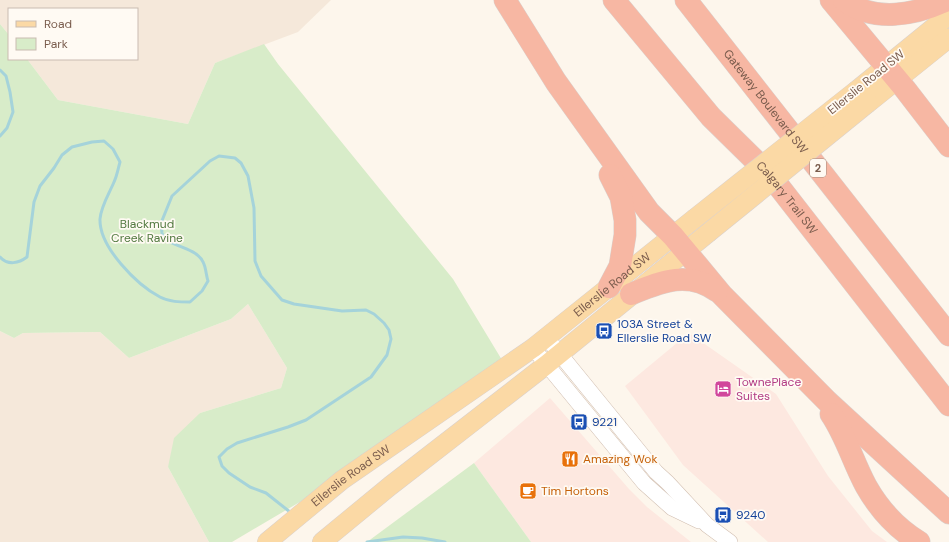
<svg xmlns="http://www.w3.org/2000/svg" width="949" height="542" font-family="'DM Sans',sans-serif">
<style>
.residential{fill:#f5e8da}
.commercial{fill:#fde8e0}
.green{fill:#d8ecc9}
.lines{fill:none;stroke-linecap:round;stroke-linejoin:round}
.stream{stroke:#a5d3da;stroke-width:3}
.minor-casing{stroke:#d1beb0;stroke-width:16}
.major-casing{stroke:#dad1cd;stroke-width:20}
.highway-casing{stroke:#dad1cd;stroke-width:23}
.minor{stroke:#fff;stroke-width:15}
.major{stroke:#fbd9a5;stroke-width:19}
.highway{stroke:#f7b7a3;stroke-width:22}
.major-bridge-casing{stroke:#dad1cd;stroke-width:20;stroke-linecap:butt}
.major-bridge{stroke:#fbd9a5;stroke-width:19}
.labels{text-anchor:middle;stroke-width:3.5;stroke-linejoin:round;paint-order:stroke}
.shield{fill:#fffaf3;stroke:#a28b7f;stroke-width:1}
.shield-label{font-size:11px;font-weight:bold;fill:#7a5c4d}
.street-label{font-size:12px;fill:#7a5c4d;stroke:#fffaf3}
.park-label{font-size:12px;fill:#537a41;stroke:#fffaf3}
.transit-label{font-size:12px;fill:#164399;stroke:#fffaf3;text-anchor:start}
.hotel-label{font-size:12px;fill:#b23c85;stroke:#fffaf3;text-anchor:start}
.food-label{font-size:12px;fill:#c56008;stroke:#fffaf3;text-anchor:start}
</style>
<rect width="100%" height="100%" fill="#fdf6ec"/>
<g class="residential">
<path d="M 0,0 L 331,0 L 298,32 L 215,63 L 188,124 L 58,100 L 27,59 L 137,59 L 137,9 L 9,9 L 9,35 L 0,24 Z"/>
<path d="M 248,304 L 287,368 L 281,388 L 200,413 L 168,467 L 209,542 L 0,542 L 0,331 L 14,338 L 23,333 L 100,332 L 129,358 L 231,319 Z"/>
</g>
<g class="commercial">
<path d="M 689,333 L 776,394 L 828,476 L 872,531 L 887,542 L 768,542 L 683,465 L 625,386 Z"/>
<path d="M 550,398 L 629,489 L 647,507 L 691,542 L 531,542 L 474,463 Z"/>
</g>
<g class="green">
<path d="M 0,24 L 9,35 L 9,59 L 27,59 L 58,100 L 188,124 L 215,63 L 264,44 L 278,64 L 453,279 L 502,360 L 332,483 L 232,542 L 209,542 L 168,467 L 174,438 L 200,413 L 281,388 L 287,368 L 248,304 L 231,319 L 129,358 L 100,332 L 23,333 L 14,338 L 0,331 Z"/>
<path d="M 474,463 L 531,542 L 367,542 Z"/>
</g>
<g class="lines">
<g class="stream">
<path d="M 0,70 L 6,76 L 10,92 L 13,112 L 7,128 L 0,136"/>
<path d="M 0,257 C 8,266 19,263 27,257 L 34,202 L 40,186 L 54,168 L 62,155 L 72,147 L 92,142 L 104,141 L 113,149 L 120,162 C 118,169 117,176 114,182 C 109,194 101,206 100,219 C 99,247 137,285 160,297 C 169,302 180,302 190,302 L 202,291 L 208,281 C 206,275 206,267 203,262 C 198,250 176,246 165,240 L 162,233 L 161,223 L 172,196 L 210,161 L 219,156 L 235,158 L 241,163 L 248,176 L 254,208 L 255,261 L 261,276 L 282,300 L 294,304 L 342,311 L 366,310 L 374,314 L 384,323 L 389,330 L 391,339 L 387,355 L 371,377 L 306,420 L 288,427 L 237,443 L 227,449 L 219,457 L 222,466 L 229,473 L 250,487 L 266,493 L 290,512"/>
<path d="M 367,542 L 403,537 L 422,538 L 445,542"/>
</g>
<g class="minor-casing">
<g id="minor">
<path d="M 546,337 L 656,472 L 668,483 L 707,525 L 730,542"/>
<path d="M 533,348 L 644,483 L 672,508 L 699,521"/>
</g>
</g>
<g class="major-casing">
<g id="major">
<path d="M 857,90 L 949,15"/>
<path d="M 868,103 L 949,38"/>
<path id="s1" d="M 267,542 L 342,480 L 533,348 L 694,219"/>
<path d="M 322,542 L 390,486 L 546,365 L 708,233"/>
</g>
</g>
<g class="highway-casing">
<g id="highway">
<path d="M 505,0 L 556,82 L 649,212 L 673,236 L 722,295 L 827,401 L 949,513"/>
<path id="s2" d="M 614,0 L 711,117 L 770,175 L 949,405"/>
<path id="s3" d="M 686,0 L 949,335"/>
<path d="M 831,0 L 905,89 L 949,146"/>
<path d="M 844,0 C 874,23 915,15 947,0"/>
<path d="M 609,287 L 620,266 L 625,235 L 625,220 L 621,197 L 610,175"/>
<path d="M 631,294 C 661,282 687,270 717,291"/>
<path d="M 831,414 C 846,436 853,462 866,486 C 879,509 896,528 919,542"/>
</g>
</g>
<use href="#minor" class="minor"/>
<use href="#major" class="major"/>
<use href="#highway" class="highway"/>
<g class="major-bridge-casing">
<g id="major-bridge">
<path d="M 694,219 L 857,90"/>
<path d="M 708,233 L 868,103"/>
</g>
</g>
<use href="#major-bridge" class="major-bridge"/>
</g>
<defs>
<g id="bus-square" transform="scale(0.9)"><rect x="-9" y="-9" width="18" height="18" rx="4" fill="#1a4fb4" stroke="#fffaf3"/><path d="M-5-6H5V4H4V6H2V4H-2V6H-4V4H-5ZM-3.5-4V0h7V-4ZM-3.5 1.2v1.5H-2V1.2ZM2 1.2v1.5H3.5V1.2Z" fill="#fff"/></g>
<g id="hotel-square" transform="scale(0.9)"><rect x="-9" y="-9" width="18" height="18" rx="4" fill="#d1479c" stroke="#fffaf3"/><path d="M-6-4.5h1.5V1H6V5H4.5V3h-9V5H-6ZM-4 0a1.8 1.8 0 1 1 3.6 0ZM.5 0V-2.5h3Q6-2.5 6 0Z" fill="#fff"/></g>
<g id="restaurant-square" transform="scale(0.9)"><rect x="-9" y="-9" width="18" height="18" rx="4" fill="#e8710a" stroke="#fffaf3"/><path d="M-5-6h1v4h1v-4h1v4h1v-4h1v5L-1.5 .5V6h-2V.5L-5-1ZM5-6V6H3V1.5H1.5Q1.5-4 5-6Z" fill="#fff"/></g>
<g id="cafe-square" transform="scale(0.9)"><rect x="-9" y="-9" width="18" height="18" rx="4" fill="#e8710a" stroke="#fffaf3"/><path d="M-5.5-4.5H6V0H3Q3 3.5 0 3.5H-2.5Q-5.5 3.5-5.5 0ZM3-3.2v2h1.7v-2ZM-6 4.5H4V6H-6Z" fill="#fff"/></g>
</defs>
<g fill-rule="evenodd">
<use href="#bus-square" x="604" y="331"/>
<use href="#hotel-square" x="723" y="389"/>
<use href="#bus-square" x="579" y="422"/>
<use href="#restaurant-square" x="570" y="459"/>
<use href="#cafe-square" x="528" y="491"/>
<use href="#bus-square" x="723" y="515"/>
</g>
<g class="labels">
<rect class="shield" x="810" y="159" width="16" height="18" rx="3"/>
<g class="shield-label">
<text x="818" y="172">2</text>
</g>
<g class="street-label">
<text transform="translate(866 82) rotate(-39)" y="4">Ellerslie Road SW</text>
<text dy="4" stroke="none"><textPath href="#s3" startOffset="129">Gateway Boulevard SW</textPath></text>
<text dy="4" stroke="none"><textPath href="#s2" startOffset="263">Calgary Trail SW</textPath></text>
<text dy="4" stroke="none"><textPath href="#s1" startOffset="431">Ellerslie Road SW</textPath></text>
<text dy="4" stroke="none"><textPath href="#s1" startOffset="107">Ellerslie Road SW</textPath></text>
</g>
<g class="park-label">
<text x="147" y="228">Blackmud<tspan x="147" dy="14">Creek Ravine</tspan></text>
</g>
<g class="transit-label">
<text x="617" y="328">103A Street &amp;<tspan x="617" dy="14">Ellerslie Road SW</tspan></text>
<text x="592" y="426">9221</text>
<text x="736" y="519">9240</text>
</g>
<g class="hotel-label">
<text x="736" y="386">TownePlace<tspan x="736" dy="14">Suites</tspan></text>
</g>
<g class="food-label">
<text x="583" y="463">Amazing Wok</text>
<text x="541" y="495">Tim Hortons</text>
</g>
</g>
<rect x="8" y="8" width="130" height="52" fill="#fffaf3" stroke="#cabbb1"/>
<rect x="16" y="21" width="20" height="6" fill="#fbd9a5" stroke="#cabbb1"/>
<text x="44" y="28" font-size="12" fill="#7a5c4d">Road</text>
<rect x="16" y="38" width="20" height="12" fill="#d8ecc9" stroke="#cabbb1"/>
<text x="44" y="48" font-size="12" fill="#7a5c4d">Park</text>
</svg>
